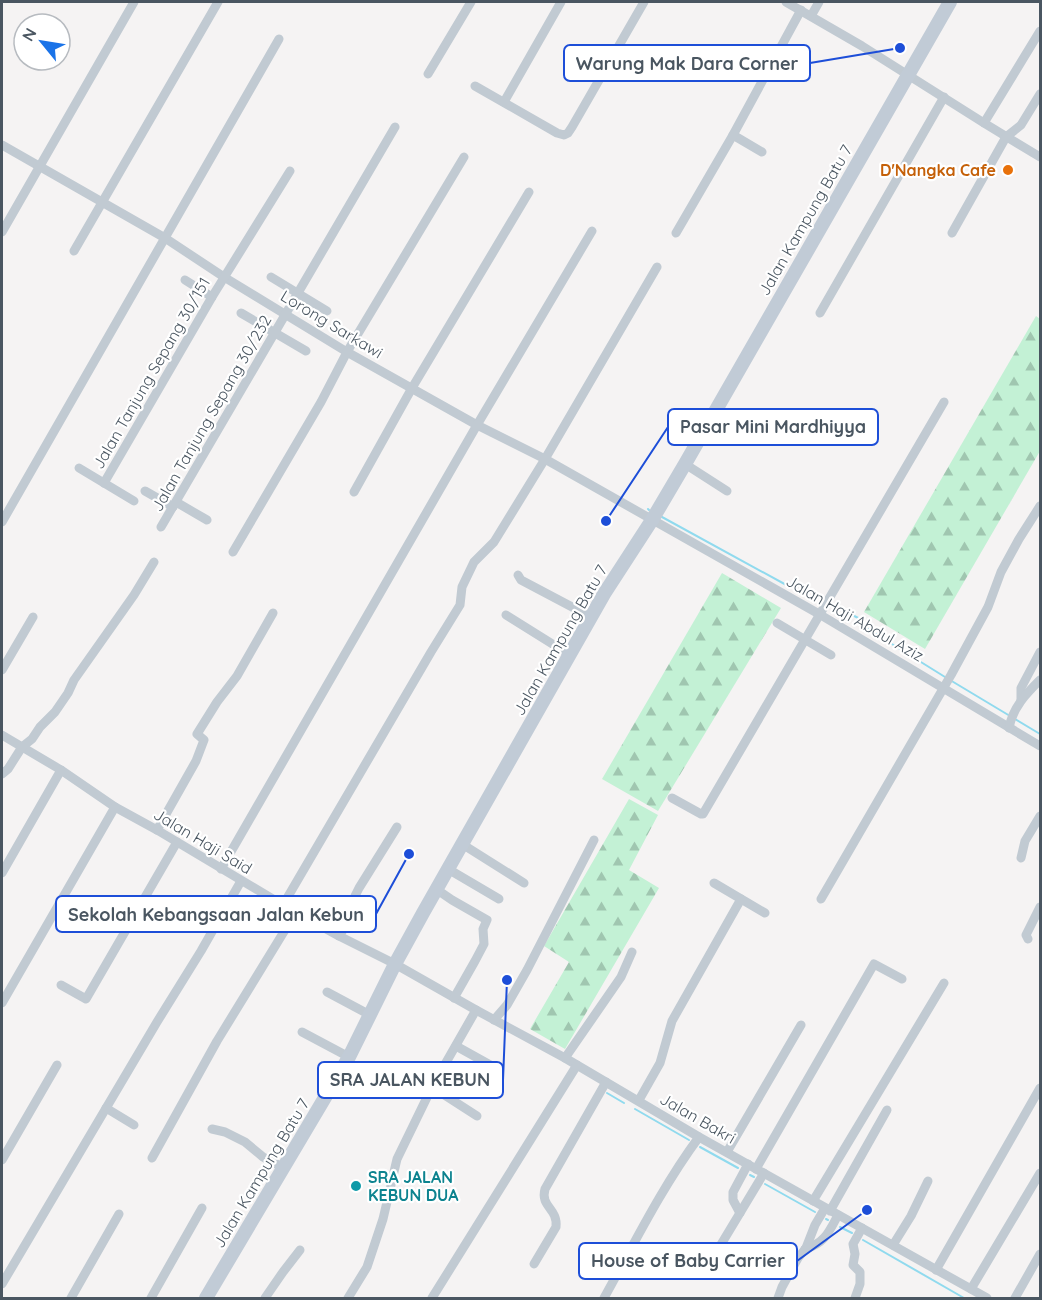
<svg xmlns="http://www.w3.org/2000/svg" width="1042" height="1300" font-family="Quicksand,sans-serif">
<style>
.forest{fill:url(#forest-firs)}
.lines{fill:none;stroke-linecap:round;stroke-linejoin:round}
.stream{stroke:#90daee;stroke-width:2}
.street{stroke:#c1cad2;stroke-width:9}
.secondary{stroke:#c1cbd6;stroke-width:14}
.food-dot{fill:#e8710a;stroke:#fff;stroke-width:2}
.culture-dot{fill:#0f9aa8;stroke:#fff;stroke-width:2}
.labels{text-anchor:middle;stroke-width:4.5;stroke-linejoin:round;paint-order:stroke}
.food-label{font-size:16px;font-weight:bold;fill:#c56008;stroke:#fff;text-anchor:end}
.street-label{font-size:16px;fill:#4a5661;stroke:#fff}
.culture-label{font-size:16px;font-weight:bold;fill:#0d838f;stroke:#fff;text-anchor:start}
.leader{fill:none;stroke:#1d4ed8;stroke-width:2}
.callout-dot{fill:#1d4ed8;stroke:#fff;stroke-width:2}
.callout{fill:#fff;stroke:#1d4ed8;stroke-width:2}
.callout-label{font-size:18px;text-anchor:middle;font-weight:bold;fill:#4a5661}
</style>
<defs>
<pattern id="forest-firs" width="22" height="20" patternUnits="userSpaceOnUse" patternTransform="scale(1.5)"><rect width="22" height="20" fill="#c3f1d5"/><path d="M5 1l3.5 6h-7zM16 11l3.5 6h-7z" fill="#a0c6b0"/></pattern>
</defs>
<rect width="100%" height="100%" fill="#f5f3f3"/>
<g class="forest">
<path d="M 1036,316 L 1040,319 L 1040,451 L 925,649 L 864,612 Z"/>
<path d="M 722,573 L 781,608 L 658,811 L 602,779 Z"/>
<path d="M 629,799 L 658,815 L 629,870 L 659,888 L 565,1049 L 530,1029 L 569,962 L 544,946 Z"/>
</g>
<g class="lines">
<g class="stream">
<path d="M 648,509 L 649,510"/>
<path d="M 662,517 L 790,587 L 799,584 L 824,599"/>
<path d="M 837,607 L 862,620 L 863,626 L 945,677"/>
<path d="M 950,680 L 1010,716"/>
<path d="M 1015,719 L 1040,734"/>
<path d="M 607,1093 L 624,1103"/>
<path d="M 635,1109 L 689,1140"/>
<path d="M 700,1147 L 738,1168"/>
<path d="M 750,1175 L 754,1177"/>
<path d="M 765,1184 L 815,1212"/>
<path d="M 826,1219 L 828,1220"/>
<path d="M 840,1227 L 852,1233"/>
<path d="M 863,1240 L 964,1298"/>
</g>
<g class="street">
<path d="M 786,2 L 862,46 L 984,123 L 1040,157"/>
<path d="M 811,16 L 819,2"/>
<path d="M 428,74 L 471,2"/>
<path d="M 475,86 L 557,133 L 564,135 L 568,133 L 572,127 L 644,2"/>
<path d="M 504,102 L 561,2"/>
<path d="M 984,123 L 1040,31"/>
<path d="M 733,135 L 762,152"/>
<path d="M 2,145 L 165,238 L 224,277 L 347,352 L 477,425 L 545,459 L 819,614 L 1040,746"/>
<path d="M 2,232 L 134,2"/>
<path d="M 676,233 L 733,135 L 801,10"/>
<path d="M 952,233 L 1006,137 L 1021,125 L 1040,94"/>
<path d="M 74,251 L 218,2"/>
<path d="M 271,277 L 327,311"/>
<path d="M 185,280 L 212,297"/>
<path d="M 241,313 L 306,351"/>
<path d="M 820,313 L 944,97"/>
<path d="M 685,464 L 727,491"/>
<path d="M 79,468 L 134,501"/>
<path d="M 104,483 L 212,297 L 290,171"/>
<path d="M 145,491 L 173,507"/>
<path d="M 354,492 L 412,388 L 529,192"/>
<path d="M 176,502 L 207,520"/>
<path d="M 2,522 L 279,39"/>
<path d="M 161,527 L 395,127"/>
<path d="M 233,552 L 321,402 L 347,352 L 464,157"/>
<path d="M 518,575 L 521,580 L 591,617"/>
<path d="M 506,615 L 570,655"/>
<path d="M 777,623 L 831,655"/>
<path d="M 2,670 L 33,617"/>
<path d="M 1021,700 L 1021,688 L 1040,652"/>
<path d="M 1009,728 C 1013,707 1026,694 1040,680"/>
<path d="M 2,735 L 61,770 L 115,807 L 157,830 L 283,905 L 339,936 L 395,964 L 476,1010 L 565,1058 L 699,1137 L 987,1298"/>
<path d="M 2,774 L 8,769 L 22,747 L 32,739 L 40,727 L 55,712 L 68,693 L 74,680 L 134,595 L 154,562"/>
<path d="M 672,798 L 701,814 L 703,814 L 944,402"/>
<path d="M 157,830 L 196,761 L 204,740 L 197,734 L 217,702 L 237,676 L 273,613"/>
<path d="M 462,844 L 524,883"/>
<path d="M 1021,858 L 1025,841 L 1040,816"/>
<path d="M 221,869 L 477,425 L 592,231"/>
<path d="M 448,869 L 499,899"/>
<path d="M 2,873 L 61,770"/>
<path d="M 714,883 L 765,913"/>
<path d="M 436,889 L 452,900 L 487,920 L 483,929 L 484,944 L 475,961 L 454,998"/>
<path d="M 821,899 L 951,675 L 988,607 L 1001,572 L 1019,539 L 1040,506"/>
<path d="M 283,905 L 431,652 L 460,605 L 462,587 L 474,562 L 494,542 L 545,459 L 657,267"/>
<path d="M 339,936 L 358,908 L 358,903 L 355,896 L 359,888 L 397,827"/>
<path d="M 1028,939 L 1026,935 L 1040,907"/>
<path d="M 61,985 L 86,999 L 177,842"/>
<path d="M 327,992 L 370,1015"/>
<path d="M 2,1003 L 115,807"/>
<path d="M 494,1020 L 507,1005 L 527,970 L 594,840"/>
<path d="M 302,1032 L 349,1057"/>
<path d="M 456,1046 L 492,1066"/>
<path d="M 565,1058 L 621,977 L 632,952"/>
<path d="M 432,1087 L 477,1116"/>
<path d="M 639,1100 L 660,1063 L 672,1021 L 741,899"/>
<path d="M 106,1108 L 134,1125"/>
<path d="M 212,1129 L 225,1132 L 245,1142 L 263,1157 L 284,1168"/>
<path d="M 727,1152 L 801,1025"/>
<path d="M 152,1158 L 217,1041 L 296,912"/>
<path d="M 2,1160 L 57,1065"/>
<path d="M 756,1169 L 874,964 L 902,979"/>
<path d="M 813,1201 L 944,983"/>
<path d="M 830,1211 L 887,1110"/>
<path d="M 740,1213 L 733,1200 L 733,1192 L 748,1164"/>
<path d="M 893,1245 L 911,1216 L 928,1181"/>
<path d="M 805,1249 C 825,1243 829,1232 838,1215"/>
<path d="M 534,1264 L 556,1227 C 558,1208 540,1207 545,1189 L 606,1082"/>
<path d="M 936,1270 L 1040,1088"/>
<path d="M 705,1271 L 764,1173"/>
<path d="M 2,1284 L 157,1022 L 201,951 L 241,881"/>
<path d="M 971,1289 L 1040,1173"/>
<path d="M 71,1298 L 119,1214"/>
<path d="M 151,1298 L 202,1208"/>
<path d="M 265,1298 L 283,1272 L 300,1250"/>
<path d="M 348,1298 L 367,1267 L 383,1219 L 397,1159 L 432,1087 L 476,1010"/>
<path d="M 432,1298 L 577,1065"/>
<path d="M 604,1298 C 634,1244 662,1187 699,1137"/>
<path d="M 778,1298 L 782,1287 L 798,1258 L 806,1248 L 815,1225 L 825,1208"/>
<path d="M 855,1298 L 860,1284 L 860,1272 L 853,1265 L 855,1254 L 853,1244 L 862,1228"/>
<path d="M 1015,1298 L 1040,1254"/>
</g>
<path class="secondary" d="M 206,1298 L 349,1057 L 395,964 L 423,913 L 604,594 L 652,520 L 685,464 L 950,2"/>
</g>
<circle class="food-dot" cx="1008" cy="170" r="6"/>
<circle class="culture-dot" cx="356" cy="1186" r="6"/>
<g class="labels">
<g class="food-label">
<text x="996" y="176">D'Nangka Cafe</text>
</g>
<g class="street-label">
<text transform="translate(805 220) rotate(-60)" y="6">Jalan Kampung Batu 7</text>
<text transform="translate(332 324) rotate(31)" y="6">Lorong Sarkawi</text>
<text transform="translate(151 373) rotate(-60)" y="6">Jalan Tanjung Sepang 30/151</text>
<text transform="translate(211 413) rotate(-60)" y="6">Jalan Tanjung Sepang 30/232</text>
<text transform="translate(855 618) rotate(30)" y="6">Jalan Haji Abdul Aziz</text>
<text transform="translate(560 640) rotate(-60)" y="6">Jalan Kampung Batu 7</text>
<text transform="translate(203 841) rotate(31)" y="6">Jalan Haji Said</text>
<text transform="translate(698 1118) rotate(30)" y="6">Jalan Bakri</text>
<text transform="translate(261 1173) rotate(-59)" y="6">Jalan Kampung Batu 7</text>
</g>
<g class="culture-label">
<text x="368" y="1183">SRA JALAN<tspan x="368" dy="18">KEBUN DUA</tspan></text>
</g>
</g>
<path class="leader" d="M900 48L810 63M606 521L668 427M409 854L376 914M507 980L503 1080M867 1210L797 1261"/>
<g class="callout-dot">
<circle cx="900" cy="48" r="6"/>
<circle cx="606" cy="521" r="6"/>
<circle cx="409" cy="854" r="6"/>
<circle cx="507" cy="980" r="6"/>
<circle cx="867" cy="1210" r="6"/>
</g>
<g class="callout">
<rect x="564" y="45" width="246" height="36" rx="6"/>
<rect x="668" y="409" width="210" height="36" rx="6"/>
<rect x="56" y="896" width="320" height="36" rx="6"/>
<rect x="318" y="1062" width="185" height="36" rx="6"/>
<rect x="579" y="1243" width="218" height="36" rx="6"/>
</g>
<g class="callout-label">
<text x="687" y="70">Warung Mak Dara Corner</text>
<text x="773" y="433">Pasar Mini Mardhiyya</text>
<text x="216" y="921">Sekolah Kebangsaan Jalan Kebun</text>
<text x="410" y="1086">SRA JALAN KEBUN</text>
<text x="688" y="1267">House of Baby Carrier</text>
</g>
<rect width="1042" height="1300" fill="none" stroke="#4a5661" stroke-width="6"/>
<g transform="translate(42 42) rotate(300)"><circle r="28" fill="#ffffff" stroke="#b7bbc0" stroke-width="1.5"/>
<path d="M0-4.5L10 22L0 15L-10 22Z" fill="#1a73e8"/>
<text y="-9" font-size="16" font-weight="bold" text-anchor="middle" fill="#4a5661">N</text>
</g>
</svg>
